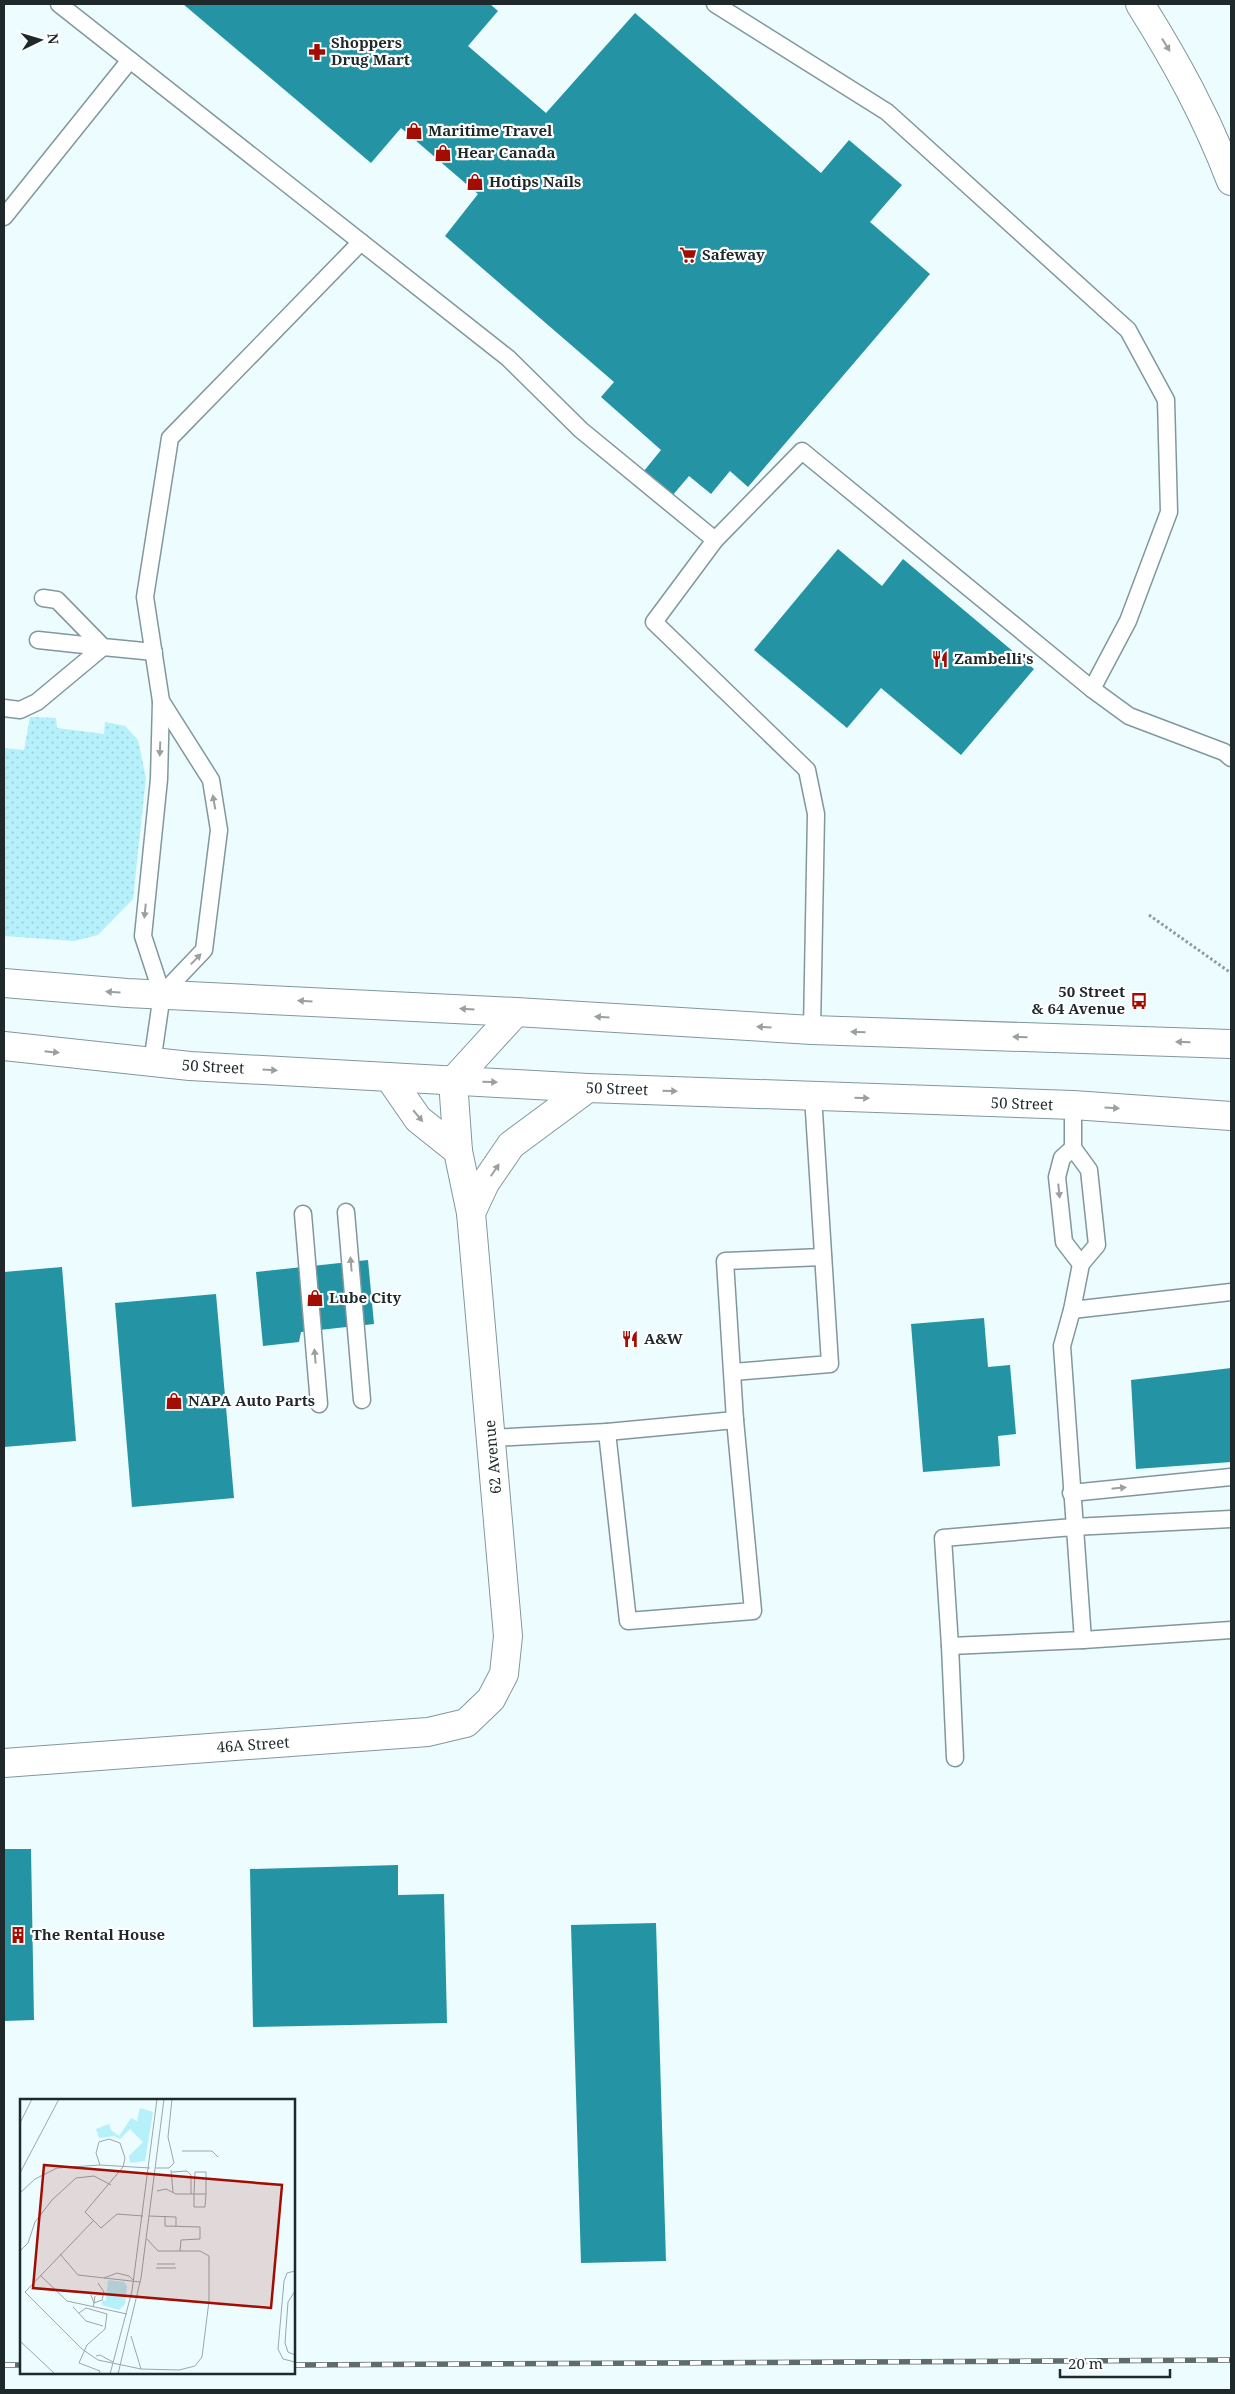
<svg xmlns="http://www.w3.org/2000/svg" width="1235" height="2394" font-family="'Noto Serif',serif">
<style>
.grass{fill:url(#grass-dots)}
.building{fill:#2493a4}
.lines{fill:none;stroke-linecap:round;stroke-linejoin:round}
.lane-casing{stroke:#80989d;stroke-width:19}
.street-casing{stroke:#80989d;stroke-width:30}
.secondary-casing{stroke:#80989d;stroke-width:30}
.highway-casing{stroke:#80989d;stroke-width:30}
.path{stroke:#8e9b9e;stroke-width:3;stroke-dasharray:2.5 2.5;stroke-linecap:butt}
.lane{stroke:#fff;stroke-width:16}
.street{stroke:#fff;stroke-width:28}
.secondary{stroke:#fff;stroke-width:28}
.highway{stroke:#fff;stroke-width:28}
.rail-casing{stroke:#5f6b6d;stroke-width:5.5}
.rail{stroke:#fff;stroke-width:4;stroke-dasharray:11;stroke-linecap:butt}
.oneway{fill:#9a9fa0}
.labels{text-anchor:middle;stroke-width:4.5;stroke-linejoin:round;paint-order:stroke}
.poi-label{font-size:15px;font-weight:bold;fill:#1f292b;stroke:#fff;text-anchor:start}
.street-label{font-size:15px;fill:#1f292b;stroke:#fff}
.inset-road{fill:none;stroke:#9aa8aa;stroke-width:1}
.view{fill:#a30d01;fill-opacity:0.15;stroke:#a30d01;stroke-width:2.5}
.inset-edge{fill:none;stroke:#1f292b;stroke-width:2.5}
</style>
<defs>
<pattern id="grass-dots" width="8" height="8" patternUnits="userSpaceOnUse" patternTransform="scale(1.25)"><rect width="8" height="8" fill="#b6f0fb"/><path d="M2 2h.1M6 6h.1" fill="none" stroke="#9cced7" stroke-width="1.8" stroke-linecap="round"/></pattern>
</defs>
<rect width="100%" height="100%" fill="#ecfcff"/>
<path class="grass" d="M 30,717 L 56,718 L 57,728 L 104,734 L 105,722 L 125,726 L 138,740 L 146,778 L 133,899 L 98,935 L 74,941 L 4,936 L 4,748 L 24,750 Z"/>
<g class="building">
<path d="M 183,4 L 490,4 L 498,11 L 468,46 L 546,113 L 635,13 L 821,173 L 849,140 L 902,185 L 870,222 L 930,274 L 748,487 L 730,471 L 711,494 L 689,476 L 672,496 L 644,471 L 661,450 L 601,397 L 614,382 L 445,236 L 478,194 L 401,128 L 371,163 Z"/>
<path d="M 838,549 L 882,586 L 903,559 L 1034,669 L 961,755 L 881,688 L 847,728 L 754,650 Z"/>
<path d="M 368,1260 L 374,1324 L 301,1332 L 299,1342 L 263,1346 L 256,1272 Z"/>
<path d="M 62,1267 L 76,1441 L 4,1447 L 4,1272 Z"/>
<path d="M 216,1294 L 234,1498 L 132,1507 L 115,1303 Z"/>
<path d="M 984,1318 L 988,1367 L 1010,1365 L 1016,1434 L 998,1436 L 1000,1466 L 923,1472 L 911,1324 Z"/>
<path d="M 1231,1368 L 1231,1462 L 1136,1469 L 1131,1380 Z"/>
<path d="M 4,1849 L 31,1849 L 34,2020 L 4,2021 Z"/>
<path d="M 398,1865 L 398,1895 L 444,1894 L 447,2023 L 253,2027 L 250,1869 Z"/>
<path d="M 656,1923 L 666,2261 L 581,2263 L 571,1925 Z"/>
</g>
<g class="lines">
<g class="lane-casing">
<g id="lane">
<path d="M 59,4 L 508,358 L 581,430 L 715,540"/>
<path d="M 715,4 L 887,112 L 1128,330 L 1166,400 L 1169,512 L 1128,621 L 1092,689"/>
<path d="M 4,217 L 130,60"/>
<path d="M 43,598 L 57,600 L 103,647 L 154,652"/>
<path d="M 38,640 L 103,647"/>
<path d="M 161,701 L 211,780 L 219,830 L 204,950 L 162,994"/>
<path d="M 4,708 L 20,710 L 37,702 L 103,647"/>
<path d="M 812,1030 L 816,814 L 807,770 L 654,622 L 715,540 L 802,451 L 1092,689 L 1129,716 L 1224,752 L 1231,758"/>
<path d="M 152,1063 L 162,994 L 143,936 L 159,779 L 161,701 L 145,597 L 170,438 L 361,242"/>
<path d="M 1073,1105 L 1073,1148 L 1089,1170 L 1097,1245 L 1081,1264 L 1072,1310 L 1062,1346 L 1083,1640 L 950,1646 L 943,1538 L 1073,1527 L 1231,1519"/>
<path d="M 1073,1148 L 1062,1158 L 1057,1177 L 1064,1242 L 1081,1264"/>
<path d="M 346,1212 L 362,1400"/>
<path d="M 303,1214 L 319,1404"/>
<path d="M 1072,1310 L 1231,1292"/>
<path d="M 733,1372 L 830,1364 L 813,1096"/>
<path d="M 607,1432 L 735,1420"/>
<path d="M 491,1438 L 607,1432 L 628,1621 L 753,1611 L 735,1420 L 725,1261 L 823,1257"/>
<path d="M 1071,1493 L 1231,1477"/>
<path d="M 1083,1640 L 1231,1630"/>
<path d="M 950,1646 L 955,1758"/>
</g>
</g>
<g class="street-casing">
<path id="street" d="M 4,1763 L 428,1732 L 466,1723 L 491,1699 L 504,1674 L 508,1636 L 471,1213"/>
</g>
<g class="secondary-casing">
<g id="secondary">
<path d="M 4,983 L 127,993 L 516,1012 L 812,1030 L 1231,1044"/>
<path d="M 4,1046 L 190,1066 L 588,1088 L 1073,1105 L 1231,1116"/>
<path d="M 389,1077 L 418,1119 L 458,1151 L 471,1213"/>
<path d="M 458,1151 L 453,1081 L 516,1012"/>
<path d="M 471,1213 L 485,1183 L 511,1145 L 588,1088"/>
</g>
</g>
<g class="highway-casing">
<path id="highway" d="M 1140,4 C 1177,63 1206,116 1231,181"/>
</g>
<path class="path" d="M 1149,915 L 1231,973"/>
<use href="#lane" class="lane"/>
<use href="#street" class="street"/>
<use href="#secondary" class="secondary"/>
<use href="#highway" class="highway"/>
<g class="rail-casing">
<g id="rail">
<path d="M 4,2365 L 21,2365"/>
<path d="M 294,2365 L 1231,2360"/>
</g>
</g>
<use href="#rail" class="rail"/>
</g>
<defs><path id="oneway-solid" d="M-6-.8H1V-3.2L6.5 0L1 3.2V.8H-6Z" transform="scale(1.25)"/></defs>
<g class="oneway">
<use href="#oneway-solid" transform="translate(1166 45) rotate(58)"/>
<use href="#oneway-solid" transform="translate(160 749) rotate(92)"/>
<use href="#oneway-solid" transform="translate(214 802) rotate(-100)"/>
<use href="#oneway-solid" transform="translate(145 911) rotate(96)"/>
<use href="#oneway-solid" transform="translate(196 959) rotate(-46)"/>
<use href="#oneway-solid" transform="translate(113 992) rotate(-176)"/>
<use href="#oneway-solid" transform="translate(305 1001) rotate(-177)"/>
<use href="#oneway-solid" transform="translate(467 1009) rotate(-177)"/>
<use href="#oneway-solid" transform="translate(602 1017) rotate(-176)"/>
<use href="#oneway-solid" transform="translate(764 1027) rotate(-176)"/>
<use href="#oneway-solid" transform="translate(858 1032) rotate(-178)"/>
<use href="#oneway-solid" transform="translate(1020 1037) rotate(-178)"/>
<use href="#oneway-solid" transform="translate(1183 1042) rotate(-178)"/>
<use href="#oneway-solid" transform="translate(52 1052) rotate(6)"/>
<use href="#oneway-solid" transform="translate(270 1070) rotate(3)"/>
<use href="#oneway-solid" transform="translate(490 1082) rotate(2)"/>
<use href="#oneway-solid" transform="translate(670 1091) rotate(2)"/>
<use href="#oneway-solid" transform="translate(862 1098) rotate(2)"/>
<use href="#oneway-solid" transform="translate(1112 1108) rotate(4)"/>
<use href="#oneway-solid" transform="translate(418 1116) rotate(50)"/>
<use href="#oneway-solid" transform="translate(495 1170) rotate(-56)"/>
<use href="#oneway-solid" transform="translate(1059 1191) rotate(84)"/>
<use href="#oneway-solid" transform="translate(351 1264) rotate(-95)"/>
<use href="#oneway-solid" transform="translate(315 1356) rotate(-95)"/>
<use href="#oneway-solid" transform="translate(1119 1488) rotate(-6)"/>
</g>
<defs>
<g id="pharmacy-bare" transform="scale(1.35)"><path d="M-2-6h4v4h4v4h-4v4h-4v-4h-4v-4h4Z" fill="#a30d01" stroke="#fff" stroke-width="2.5" paint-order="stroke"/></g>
<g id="shop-bare" transform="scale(1.35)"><path d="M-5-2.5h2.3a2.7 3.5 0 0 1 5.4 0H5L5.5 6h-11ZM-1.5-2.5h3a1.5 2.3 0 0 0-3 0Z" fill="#a30d01" stroke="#fff" stroke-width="2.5" paint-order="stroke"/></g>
<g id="supermarket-bare" transform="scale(1.35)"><path d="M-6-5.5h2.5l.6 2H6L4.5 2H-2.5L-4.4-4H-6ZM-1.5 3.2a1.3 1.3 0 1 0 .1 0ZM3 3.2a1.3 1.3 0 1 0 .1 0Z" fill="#a30d01" stroke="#fff" stroke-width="2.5" paint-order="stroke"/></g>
<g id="restaurant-bare" transform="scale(1.35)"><path d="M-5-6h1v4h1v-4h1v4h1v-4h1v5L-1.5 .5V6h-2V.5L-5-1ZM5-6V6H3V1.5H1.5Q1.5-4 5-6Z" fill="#a30d01" stroke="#fff" stroke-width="2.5" paint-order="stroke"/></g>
<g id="bus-bare" transform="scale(1.35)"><path d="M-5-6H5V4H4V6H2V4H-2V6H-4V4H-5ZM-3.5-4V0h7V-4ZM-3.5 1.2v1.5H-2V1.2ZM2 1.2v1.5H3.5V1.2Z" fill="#a30d01" stroke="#fff" stroke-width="2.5" paint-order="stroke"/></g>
<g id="building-bare" transform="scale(1.35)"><path d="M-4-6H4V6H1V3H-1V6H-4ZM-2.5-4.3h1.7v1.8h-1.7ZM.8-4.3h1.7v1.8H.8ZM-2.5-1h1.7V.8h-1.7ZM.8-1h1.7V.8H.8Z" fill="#a30d01" stroke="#fff" stroke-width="2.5" paint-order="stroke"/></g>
</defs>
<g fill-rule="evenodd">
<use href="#pharmacy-bare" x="317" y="52"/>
<use href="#shop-bare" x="414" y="131"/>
<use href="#shop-bare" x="443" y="153"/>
<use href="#shop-bare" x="475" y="182"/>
<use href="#supermarket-bare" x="688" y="255"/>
<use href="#restaurant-bare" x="940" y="659"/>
<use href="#bus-bare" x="1139" y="1001"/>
<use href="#shop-bare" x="315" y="1298"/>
<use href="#restaurant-bare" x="630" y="1339"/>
<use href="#shop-bare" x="174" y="1401"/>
<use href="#building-bare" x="18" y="1935"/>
</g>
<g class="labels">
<g class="poi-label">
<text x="331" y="48">Shoppers<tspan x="331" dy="17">Drug Mart</tspan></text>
<text x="428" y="136">Maritime Travel</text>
<text x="457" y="158">Hear Canada</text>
<text x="489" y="187">Hotips Nails</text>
<text x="702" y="260">Safeway</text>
<text x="954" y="664">Zambelli's</text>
<text x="1125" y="997" text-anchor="end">50 Street<tspan x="1125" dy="17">&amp; 64 Avenue</tspan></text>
<text x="329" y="1303">Lube City</text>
<text x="644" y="1344">A&amp;W</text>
<text x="188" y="1406">NAPA Auto Parts</text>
<text x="32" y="1940">The Rental House</text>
</g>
<g class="street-label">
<text transform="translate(213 1067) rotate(3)" y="5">50 Street</text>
<text transform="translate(617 1089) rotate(2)" y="5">50 Street</text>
<text transform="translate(1022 1104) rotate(2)" y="5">50 Street</text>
<text transform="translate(493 1457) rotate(-95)" y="5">62 Avenue</text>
<text transform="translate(253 1745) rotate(-4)" y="5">46A Street</text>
</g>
</g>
<g transform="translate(20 2099)">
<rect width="275" height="275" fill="#ecfcff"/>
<path d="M 88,181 L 104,183 L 107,187 L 105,205 L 99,211 L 82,206 L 82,201 L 86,202 Z" fill="#b6f0fb"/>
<path d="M 120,9 L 133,13 L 125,62 L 110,64 L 109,57 L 123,43 L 110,30 L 100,40 L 94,37 L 79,39 L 76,30 L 89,25 L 91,31 L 99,37 L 111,19 L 117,22 Z" fill="#b6f0fb"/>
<path class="inset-road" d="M 0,24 L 12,0M 162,52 L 192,52 L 198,58M 80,66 L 76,54 L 79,43 L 89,40 L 100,44 L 105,59 L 103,68 L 65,113 L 81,129 L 97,115 L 123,117M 80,66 L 130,69M 136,69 L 149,69 L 154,64 L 148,38 L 152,0M 151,71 L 153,93M 152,73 L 167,72 L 171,76 L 171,95M 0,74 L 39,0M 137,92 L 146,90 L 156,95 L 186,95 L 185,108 L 174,108 L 174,95 L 175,73 L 186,73 L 186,95M 0,94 L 15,80 L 37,69 L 80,66M 129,117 L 156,118 L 156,128M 145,118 L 145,127 L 180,128 L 180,140 L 161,141 L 160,152M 73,122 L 5,193 L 62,250 L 78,261 L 121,270 L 159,271 L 175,267 L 182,258 L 189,202 L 189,157 L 180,152 L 138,152M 127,140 L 138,152M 0,152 L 8,144 L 15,123 L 32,101 L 56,79 L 74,77 L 91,86M 40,155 L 58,176 L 120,183M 137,165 L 155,165M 136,169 L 156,169M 275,172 L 267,174 L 264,182 L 258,250 L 263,260 L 275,263M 20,176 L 47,202 L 107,215M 84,179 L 97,174 L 109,177 L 113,181M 275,192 L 268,203 L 265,244 L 268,253 L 275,256M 71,196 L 74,204 L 75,197M 53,208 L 66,222 L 83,227M 73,208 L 74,204 L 82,201 L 84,193 L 78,184M 59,214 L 66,209 L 87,215 L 85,230 L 67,246 L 59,264 L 80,272 L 79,275M 111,237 L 121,270M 0,242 L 35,275M 76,257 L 80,256 L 93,263M 90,275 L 112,192 L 137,0M 98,275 L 121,179 L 144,0"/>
<path class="view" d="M 24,66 L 262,86 L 251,209 L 13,189 Z"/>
<rect width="275" height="275" class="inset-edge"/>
</g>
<rect width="1235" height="2394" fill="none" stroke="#1f292b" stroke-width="10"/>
<g transform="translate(40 40) rotate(85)" stroke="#ffffff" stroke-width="4" paint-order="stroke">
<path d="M0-4L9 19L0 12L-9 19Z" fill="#1f292b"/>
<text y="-8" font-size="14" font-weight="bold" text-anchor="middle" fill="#1f292b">N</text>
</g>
<path d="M1060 2369v8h110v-8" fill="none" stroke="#1f292b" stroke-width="2.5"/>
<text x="1068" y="2369" font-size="15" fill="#1f292b" stroke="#ffffff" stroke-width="4" paint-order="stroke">20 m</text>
</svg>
